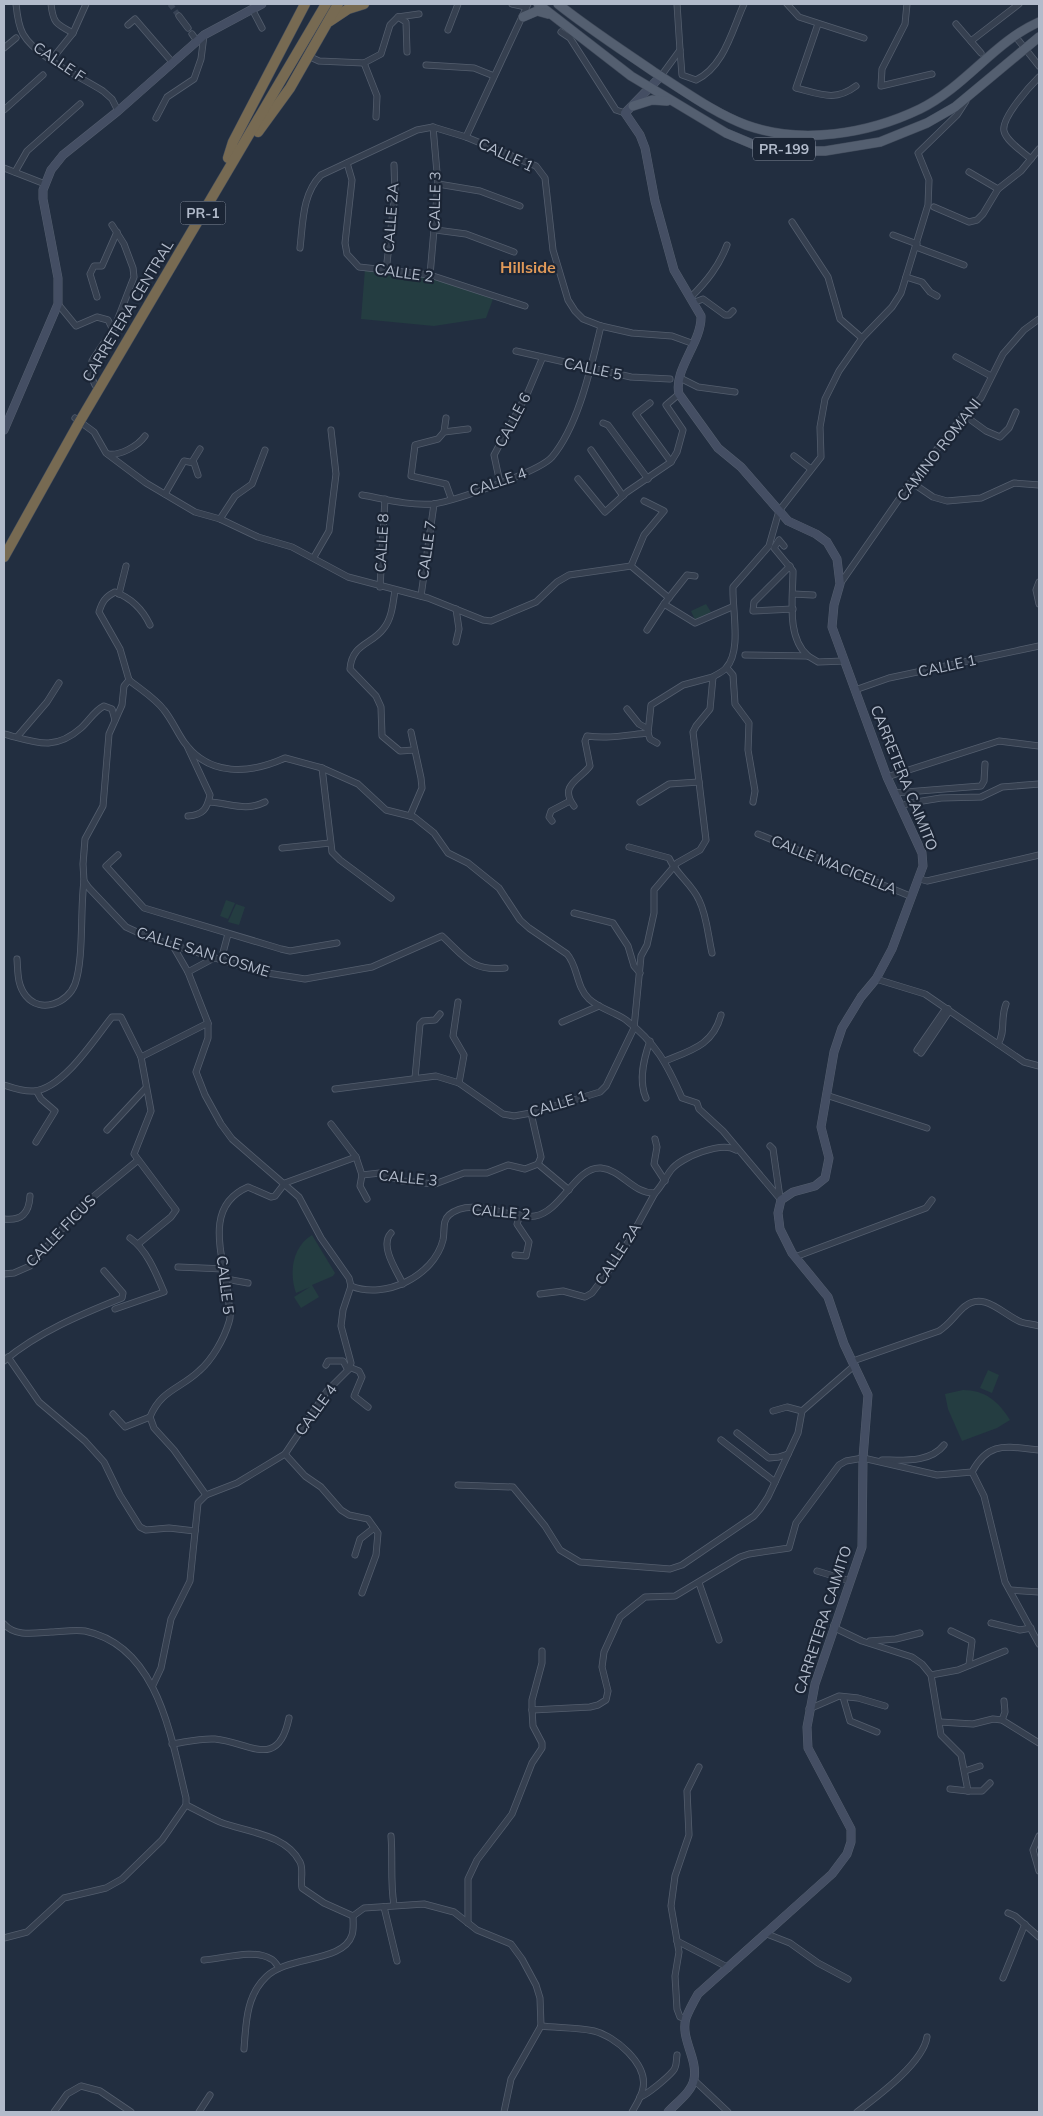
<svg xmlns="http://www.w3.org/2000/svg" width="1043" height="2116" font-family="Mulish,sans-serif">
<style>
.green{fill:#243d41}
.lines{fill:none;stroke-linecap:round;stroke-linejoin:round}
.street-tunnel{stroke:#384355;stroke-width:5.5;stroke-dasharray:5.5 3;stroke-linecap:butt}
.street-casing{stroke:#545e6e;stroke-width:7}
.secondary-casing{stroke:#545e6e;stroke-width:9}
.primary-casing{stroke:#3f4959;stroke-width:10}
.highway-casing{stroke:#414b5b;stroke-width:11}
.street{stroke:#364050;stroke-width:5.5}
.secondary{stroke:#444e63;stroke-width:8}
.primary{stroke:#545f70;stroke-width:9}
.highway{stroke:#776a52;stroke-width:10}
.labels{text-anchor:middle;stroke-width:4.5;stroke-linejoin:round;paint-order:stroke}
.shield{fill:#1b2535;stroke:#858e9e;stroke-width:1}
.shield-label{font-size:14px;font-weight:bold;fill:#b2bbcb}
.street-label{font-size:15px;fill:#b2bbcb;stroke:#1b2535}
.neighbourhood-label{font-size:16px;font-weight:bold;fill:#df9959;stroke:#1b2535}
</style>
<rect width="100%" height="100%" fill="#222e40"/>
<g class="green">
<path d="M 365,269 L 439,279 L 493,299 L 486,318 L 434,326 L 361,319 Z"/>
<path d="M 706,604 L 711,612 L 695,620 L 691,611 Z"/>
<path d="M 226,900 L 235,903 L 228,919 L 220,916 Z"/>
<path d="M 236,904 L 245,907 L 239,925 L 228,922 Z"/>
<path d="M 312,1235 L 335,1273 L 333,1276 L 312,1285 L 319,1297 L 301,1308 L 294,1297 L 310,1287 L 296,1293 C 289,1273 292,1247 312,1235 Z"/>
<path d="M 988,1370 L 999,1375 L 992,1393 L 980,1388 Z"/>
<path d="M 963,1390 C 985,1390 998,1401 1010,1420 L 997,1428 L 962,1441 L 948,1409 L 945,1394 Z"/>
</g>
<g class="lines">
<path class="street-tunnel" d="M 170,4 L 179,16"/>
<g class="street-casing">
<g id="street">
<path d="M 16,4 C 17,14 18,25 23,34 C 36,57 81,77 103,91 L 112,99 L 118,111"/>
<path d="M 51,4 C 53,23 56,24 73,33"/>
<path d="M 512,4 L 526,7"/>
<path d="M 787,4 L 799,17 L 864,38"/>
<path d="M 907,4 L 905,24 L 882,69 L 881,86 L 932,74"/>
<path d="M 252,9 L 262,28"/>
<path d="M 179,16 L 188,28"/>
<path d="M 398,17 L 406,22 L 407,52"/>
<path d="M 818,24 L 796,88 C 820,94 835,102 856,86"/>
<path d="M 956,24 L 981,53"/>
<path d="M 128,25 L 135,19 L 173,63"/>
<path d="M 448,30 L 458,4"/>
<path d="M 561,32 L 570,38 L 616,110 L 625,113"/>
<path d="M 192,34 L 197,41"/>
<path d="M 1015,36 L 1039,66"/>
<path d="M 971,41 L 1019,4"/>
<path d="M 4,48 L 16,38"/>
<path d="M 680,50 L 682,75 L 696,80 C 724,67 732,30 744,4"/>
<path d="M 308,56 L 319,61 L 364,63 L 381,54 L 390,25 L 398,17 L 419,14"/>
<path d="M 52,59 L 73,33 L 86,4"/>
<path d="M 364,63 L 377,96 L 376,117"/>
<path d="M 426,65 L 474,68 L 494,76"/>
<path d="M 661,76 L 680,50 L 677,4"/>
<path d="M 4,110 L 43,75"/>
<path d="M 156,118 L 167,97 L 194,79 L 201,59 L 204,35"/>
<path d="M 466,137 L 528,4"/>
<path d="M 1031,159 C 1023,152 1006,141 1004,131 C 1001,118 1030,86 1039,77"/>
<path d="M 347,163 L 352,180 L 345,243 L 347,254 L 359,267 L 430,275 L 525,306"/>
<path d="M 4,168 L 45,184"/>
<path d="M 15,172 L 27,151 L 80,104"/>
<path d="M 969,172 L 998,189"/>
<path d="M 438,184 L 480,191 L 520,206"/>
<path d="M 934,207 L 969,222 L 977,220 L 983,214 L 998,189 L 1021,171 L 1039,149"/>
<path d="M 792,222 L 828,277 L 840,319 L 862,338"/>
<path d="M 436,230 L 466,234 L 514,252"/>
<path d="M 893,235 L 917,244"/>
<path d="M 916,247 L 964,265"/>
<path d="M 300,248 C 303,223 302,194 321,175 L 417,130 L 433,127 L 466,137 L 536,166 L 545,178 L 553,250 L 568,300 L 575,311 L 583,319 L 601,326 L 632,333 L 672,336 L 694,344"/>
<path d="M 386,271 L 395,194 L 394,165"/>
<path d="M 430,275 L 438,184 L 433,127"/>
<path d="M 906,277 L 922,282 L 930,292 L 937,296"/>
<path d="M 97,297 L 90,274 L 94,266 L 102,266 L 117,232"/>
<path d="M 691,297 C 707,281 719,266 727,245"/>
<path d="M 695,302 L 703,299 L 725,315 L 729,315 L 733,311"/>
<path d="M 58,304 L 76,326 L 97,317 L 108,320 L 113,330"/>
<path d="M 516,351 L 631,377 L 670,379"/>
<path d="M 956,357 L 991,376"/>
<path d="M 680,378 L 698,387 L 735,392"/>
<path d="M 95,385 L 91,376 L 92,361 L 115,326 L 134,277 L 133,268 L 124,244 L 112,225"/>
<path d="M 650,403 L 636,414 L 671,462"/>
<path d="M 964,415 L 986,431 L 1000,437 L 1009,428 L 1016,412"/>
<path d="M 75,418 L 94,432 L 106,453 L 146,483 L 195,512 L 220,519 L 258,537 L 292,547 L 348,577 L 428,598 L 483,620 L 491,621 L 536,602 L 557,582 L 569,575 L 631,566 L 669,598"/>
<path d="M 603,423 L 608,425 L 648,479"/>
<path d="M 444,432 L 446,418"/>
<path d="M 591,450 L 623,496"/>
<path d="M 108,454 C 120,456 138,446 145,436"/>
<path d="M 794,456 L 811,469"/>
<path d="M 192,462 L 200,449"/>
<path d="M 578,479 L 605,512 L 627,492 L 671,462 L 677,452 L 683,430 L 666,405 L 679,394"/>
<path d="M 911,482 L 933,497 L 947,501 L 981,498 L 1014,483 L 1039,485"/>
<path d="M 500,483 L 494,455 L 528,392 L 542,359"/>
<path d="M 165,494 L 184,461 L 194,463 L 198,475"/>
<path d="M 362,495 C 384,499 410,506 433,504 C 454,501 539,472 552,457 C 579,425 591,366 601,326"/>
<path d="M 451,498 L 446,484 L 411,476 L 415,445 L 438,439 L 444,432 L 468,429"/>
<path d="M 220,519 L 235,496 L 252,484 L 265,450"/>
<path d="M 784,546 L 779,540 L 774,548 L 793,571 C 793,597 786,637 808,656"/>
<path d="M 314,557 L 329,531 L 336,474 L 331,430"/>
<path d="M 631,566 L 644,535 L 664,511 L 644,501"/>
<path d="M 790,566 L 754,602 L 753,611 L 793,609"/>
<path d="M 1039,582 L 1036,590 L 1039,604"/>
<path d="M 840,584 L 911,482 L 964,415 L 981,398 L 1003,354 L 1024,330 L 1039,319"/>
<path d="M 380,587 L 385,499"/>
<path d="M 395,590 C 393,603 392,618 384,628 C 372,645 352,643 350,669 L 376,696 L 381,707 L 382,736 L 400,751 L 414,750"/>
<path d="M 119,594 L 126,566"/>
<path d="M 793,594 L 813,595"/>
<path d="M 421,596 L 434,504"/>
<path d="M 664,604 L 695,623 L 732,607"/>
<path d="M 647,630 L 664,604 L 687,575 L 695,576"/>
<path d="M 456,642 L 459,629 L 456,609"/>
<path d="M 745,655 L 808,656 L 818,662 L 844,661"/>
<path d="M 727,668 L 733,675 L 735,704 L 749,723 L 748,750 L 755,791 L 753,802"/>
<path d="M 129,680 C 140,689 155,698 164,710 C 172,720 177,732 184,742 C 209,777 250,774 285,758 L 322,768 L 358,784 L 386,810 L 414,817 L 434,833 L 448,853 L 468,863 L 499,888 L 520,920 L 529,928 L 567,954 C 578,966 576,987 589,999 C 600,1009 615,1012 626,1020 C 656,1043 667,1064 682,1098 L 697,1103 L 699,1109 L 723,1131 L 781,1200"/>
<path d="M 129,680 L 124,686 L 122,705 L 109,734 L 103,806 L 85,839 L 83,864 L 84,881 L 89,888 L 126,927 L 150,938 L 261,972 L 305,979 L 372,967 L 442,936 C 465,957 472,972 505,968"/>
<path d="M 129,680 L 120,649 L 99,612 C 102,602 105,597 115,592 C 131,598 143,610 150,625"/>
<path d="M 855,690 L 889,678 L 1039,646"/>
<path d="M 627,709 L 639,724 L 648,729"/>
<path d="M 648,733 L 650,739 L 657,743"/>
<path d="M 4,734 C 35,742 54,752 81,728 C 89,721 94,711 104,706 L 112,709 L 115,720"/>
<path d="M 17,737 L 47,702 L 59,683"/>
<path d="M 188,748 L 210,795 C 207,809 203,815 188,816"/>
<path d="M 322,768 L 332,852 L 340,860 L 391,898"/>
<path d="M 887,777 L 999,741 L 1039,746"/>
<path d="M 894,793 L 981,786 L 984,781 L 985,764"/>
<path d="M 209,802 C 230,803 245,812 265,802"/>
<path d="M 640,802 L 669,784 L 699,782"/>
<path d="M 574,806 C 558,785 581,779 590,766 L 585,741 L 587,736 C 608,739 627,735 648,733 L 651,705 L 683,685 L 713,677"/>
<path d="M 901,806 L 910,803 L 941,798 L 981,797 L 1002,787 L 1039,784"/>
<path d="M 410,816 L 422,788 L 421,778 L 411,732"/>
<path d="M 552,821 L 549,817 L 551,811 L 570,801"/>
<path d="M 758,834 L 910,896"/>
<path d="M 629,847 L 669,858 C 676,874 692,884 699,900 C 707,916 708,936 712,953"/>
<path d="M 282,848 L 330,843"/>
<path d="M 118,855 L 106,866 L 144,908 L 281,949 L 290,951 L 337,943"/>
<path d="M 920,879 L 927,881 L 1039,855"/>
<path d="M 574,913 L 613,923 L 628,946 L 634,966 L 640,973"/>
<path d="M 17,959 C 18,972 17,985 26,996 C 41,1014 68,1003 75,984 C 84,959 80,910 84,881"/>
<path d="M 221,960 L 228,934"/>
<path d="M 188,972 L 214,958"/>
<path d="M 876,979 L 925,994 L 1024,1062 L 1039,1066"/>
<path d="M 458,1002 L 453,1036 L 464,1055 L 459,1083"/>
<path d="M 562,1022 L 599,1006"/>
<path d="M 998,1044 C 1006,1031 1000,1019 1006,1004"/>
<path d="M 917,1050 L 944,1011 L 948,1009"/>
<path d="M 921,1053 L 948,1013 L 948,1009"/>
<path d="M 141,1057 L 208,1023"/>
<path d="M 665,1061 C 692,1050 713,1045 721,1015"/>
<path d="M 415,1078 L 420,1024 L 423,1021 L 435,1020 L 440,1014"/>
<path d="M 4,1085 C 13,1088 24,1092 34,1091 C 63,1089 95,1038 112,1017 L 121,1017 L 141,1057 L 151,1111 L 134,1154 L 176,1210 L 171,1217 L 138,1244"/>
<path d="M 335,1089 L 436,1076 L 459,1083 L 503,1114 L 514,1116 L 531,1113 L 600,1092 L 606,1086 L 634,1028 L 641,956 L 647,945 L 654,913 L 654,890 L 677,863 L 700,850 L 706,840 L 693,732 L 696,726 L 710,709 L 713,677 C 717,674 723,672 726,668 C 742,651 732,610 733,587 L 769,546 L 779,511 L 821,457 L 820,427 L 825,399 L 839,371 L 862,338 L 892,307 L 901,293 L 928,205 L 929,180 L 918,153 L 957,115 L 966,101"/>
<path d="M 826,1095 L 927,1128"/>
<path d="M 646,1098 C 638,1080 644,1058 650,1041"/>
<path d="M 331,1124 L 356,1157 L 362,1175 L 380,1173 L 402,1181 L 435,1184 L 464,1173 L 487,1173 L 508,1165 L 525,1169 L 538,1164 L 541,1157 L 531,1113"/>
<path d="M 107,1130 L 146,1088"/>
<path d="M 655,1139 L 657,1147 L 654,1164 L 665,1181"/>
<path d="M 36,1142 L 55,1111 L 41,1099 L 37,1092"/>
<path d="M 770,1146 L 773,1149 L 780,1198"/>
<path d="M 538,1164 L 569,1190"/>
<path d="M 362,1175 L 360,1186 L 367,1199"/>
<path d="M 4,1219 C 22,1221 29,1213 30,1196"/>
<path d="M 391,1233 C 379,1246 397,1271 403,1284"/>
<path d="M 515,1255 L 526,1256 L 529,1242 L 517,1224 L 520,1215"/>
<path d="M 795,1257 L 926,1208 L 932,1200"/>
<path d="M 178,1267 L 224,1269"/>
<path d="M 4,1274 L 14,1273 L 30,1266 L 82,1206 L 137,1161"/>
<path d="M 226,1279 L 248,1283"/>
<path d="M 351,1286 C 385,1300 434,1276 443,1240 C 445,1231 442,1221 449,1215 C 472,1195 509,1220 535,1216 C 561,1212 576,1166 601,1168 C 622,1170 633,1194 655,1193 C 662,1186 665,1178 671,1170 C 681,1157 722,1141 736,1150"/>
<path d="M 540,1294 L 563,1291 L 585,1297 L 592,1293 L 622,1253 L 655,1193"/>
<path d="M 115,1309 L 164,1292 C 156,1273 147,1250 130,1238"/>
<path d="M 8,1357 L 39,1402 L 85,1441 L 104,1462 L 120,1495 L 140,1527 L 146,1530 L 169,1528 L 195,1531"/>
<path d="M 4,1361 C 38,1332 82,1314 122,1298 L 123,1293 L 104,1271"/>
<path d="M 853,1361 L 939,1331 C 950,1324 955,1315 964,1307 C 984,1290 1003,1315 1021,1322 C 1027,1324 1033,1324 1039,1326"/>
<path d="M 326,1365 L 328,1361 L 343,1361 L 348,1370"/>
<path d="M 349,1367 L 359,1371 L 362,1377 L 354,1396 L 368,1407"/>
<path d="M 773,1411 L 787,1407 L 802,1411"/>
<path d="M 113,1414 L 125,1427 L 150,1417"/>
<path d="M 737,1433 L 769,1458 L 779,1457 L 788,1454"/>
<path d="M 721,1440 L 775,1482"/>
<path d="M 285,1454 L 305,1476 L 321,1487 L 341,1510 L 349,1515 L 368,1519 L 378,1533 L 376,1555 L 362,1593"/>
<path d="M 882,1460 C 903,1460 930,1463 944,1445"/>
<path d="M 972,1472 L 984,1496 L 1005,1582 L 1039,1644"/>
<path d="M 458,1485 L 513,1487 L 545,1526 L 560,1550 L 580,1562 L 670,1569 L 682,1565 L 754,1516 L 760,1509 L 768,1497 L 798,1433 L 802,1411 L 855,1365"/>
<path d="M 206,1495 L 174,1450 L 154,1428 L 150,1417 C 161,1390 180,1389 199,1371 C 212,1360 224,1339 229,1322 C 231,1317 230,1309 229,1304 C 227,1264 199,1208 248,1187 L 271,1197 L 275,1196 L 285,1183 L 356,1157"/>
<path d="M 355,1555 L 360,1539 L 374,1528"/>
<path d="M 817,1571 L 850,1581"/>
<path d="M 699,1583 L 719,1640"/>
<path d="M 1010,1590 L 1039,1592"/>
<path d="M 991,1623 L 1020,1630 L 1031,1628"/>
<path d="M 4,1624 C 15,1637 35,1633 51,1632 C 61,1632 74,1629 85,1631 C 158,1646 171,1737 186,1798 L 186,1805 L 162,1840 L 122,1879 L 106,1888 L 64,1898 L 27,1932 L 4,1938"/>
<path d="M 834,1625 L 837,1629 L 862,1641 L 912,1657 L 922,1664 L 931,1675 L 941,1735 L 961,1755 L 968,1791 L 982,1791 L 990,1783"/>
<path d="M 951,1631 L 972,1641 L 969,1665"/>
<path d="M 870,1641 L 896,1639 L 920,1633"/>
<path d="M 931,1675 L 958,1670 L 1005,1651"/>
<path d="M 153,1685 L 161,1668 L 171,1619 L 190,1581 L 198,1503 L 206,1495 L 237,1483 L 285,1454 L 327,1391 L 348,1370 L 351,1363 L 341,1326 L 343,1310 L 351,1286 L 349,1278 L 321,1238 L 299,1197 L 232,1139 L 221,1124 L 205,1095 L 196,1072 L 208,1038 L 208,1023 L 188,972 L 173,946"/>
<path d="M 843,1697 L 850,1721 L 877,1732"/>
<path d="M 809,1709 L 839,1696 L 858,1698 L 885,1706"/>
<path d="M 532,1710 L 590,1707 L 598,1705 L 606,1700 L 608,1691 L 602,1667 L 604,1652 L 620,1617 L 645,1597 L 675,1596 L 740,1557 L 749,1554 L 789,1548 L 796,1523 L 839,1465 L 846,1461 L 863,1458 L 937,1475 L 972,1472 C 989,1440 1007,1447 1039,1450"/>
<path d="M 1002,1720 L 1005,1712 L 1004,1701"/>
<path d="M 940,1722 L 973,1724 L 993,1719 L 1002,1720 L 1039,1743"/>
<path d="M 172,1744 C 186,1742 201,1738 215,1739 C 249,1742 278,1771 289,1718"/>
<path d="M 965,1771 L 980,1766"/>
<path d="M 950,1789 L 968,1791"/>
<path d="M 186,1805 C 197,1810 208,1817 220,1822 C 246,1832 286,1834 300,1862 C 304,1870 300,1880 302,1888 L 324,1903 L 353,1916 L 364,1908 L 424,1904 L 454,1912 L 477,1930 L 511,1944 L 522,1959 L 536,1985 L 540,1998 L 541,2026"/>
<path d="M 391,1836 C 393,1859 390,1882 394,1905"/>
<path d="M 1039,1836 L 1033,1850 L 1039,1871"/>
<path d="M 384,1907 L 397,1961"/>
<path d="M 1008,1913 L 1015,1916 L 1039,1937"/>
<path d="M 468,1923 L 468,1879 L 477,1860 L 512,1814 L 532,1763 L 542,1748 L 542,1743 L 533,1726 L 532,1710 L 532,1700 L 542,1663 L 542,1651"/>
<path d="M 767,1934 L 790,1943 L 818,1963 L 848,1979"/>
<path d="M 677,1941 L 729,1968"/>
<path d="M 204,1960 C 223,1959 253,1948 271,1959 C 274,1960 277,1965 279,1968"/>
<path d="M 1003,1978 L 1025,1924"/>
<path d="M 686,2019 L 680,2017 L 677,2009 L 675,1976 L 679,1952 L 671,1906 L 675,1876 L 689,1835 L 687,1791 L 699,1767"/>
<path d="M 541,2026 C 558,2028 577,2027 594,2031 C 615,2036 648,2064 643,2088 C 642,2096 636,2105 632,2112"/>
<path d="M 244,2049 C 246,2024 246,1996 266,1977 C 288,1955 343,1963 352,1935 C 354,1929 353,1922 353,1916"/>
<path d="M 694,2080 L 728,2112"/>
<path d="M 640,2097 C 648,2094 667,2078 673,2071 C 677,2067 676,2061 677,2055"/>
<path d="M 54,2112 L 67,2094 L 81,2086 L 100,2091 L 131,2112"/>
<path d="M 199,2112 L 210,2095"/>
<path d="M 504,2112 L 511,2079 L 541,2026"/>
<path d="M 857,2112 C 878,2096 923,2063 927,2037"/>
</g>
</g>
<g class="secondary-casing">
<g id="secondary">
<path d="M 661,76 L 625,113 L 640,135 L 645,148 L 655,201 L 674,270 L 701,316 C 702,342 673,370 679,394 L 718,448 L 741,467 L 788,521 L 816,534 L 827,542 L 837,559 L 840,584 L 834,605 L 832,627 L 887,777 L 922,853 L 923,866 L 892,949 L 876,979 L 861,997 L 842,1028 L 834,1052 L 821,1127 L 829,1158 L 825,1178 L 815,1186 L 793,1192 L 781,1200 L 778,1213 L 780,1229 L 792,1253 L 828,1297 L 844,1344 L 868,1395 L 863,1458 L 862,1547 L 815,1684 L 807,1727 L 808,1748 L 851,1829 L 851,1842 L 847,1854 L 832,1874 L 698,1994 C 694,2001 689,2010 686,2018 C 680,2039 698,2058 694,2079 C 692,2092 676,2103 668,2112"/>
<path d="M 4,430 L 58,304 L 58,278 L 43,199 L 43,190 L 51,170 L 63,155 L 118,111 L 204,35 L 262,4"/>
</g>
</g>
<g class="primary-casing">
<g id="primary">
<path d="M 538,4 L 631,76 L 726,133 L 757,146 L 801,151 L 825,151 L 880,142 L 927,123 L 955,107 L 1039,37"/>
<path d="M 558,4 C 588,28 622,50 654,72 C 683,90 714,113 746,125 C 801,145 868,134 920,109 C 965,87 994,42 1039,22"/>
<path d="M 523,17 L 537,11 L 548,14"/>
<path d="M 633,106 L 652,100 L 667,101"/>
</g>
</g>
<g class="highway-casing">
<g id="highway">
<path d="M 330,21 L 348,9 L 364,4"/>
<path d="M 258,132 L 290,88 L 338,4"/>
<path d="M 228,158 L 233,142 L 305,4"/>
<path d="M 4,557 L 80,421 L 326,4"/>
</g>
</g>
<use href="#street" class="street"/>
<use href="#secondary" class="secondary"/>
<use href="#primary" class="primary"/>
<use href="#highway" class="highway"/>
</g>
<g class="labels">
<g class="shield">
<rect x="753" y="137.5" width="62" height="23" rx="4"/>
<rect x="180.5" y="201.5" width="45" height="23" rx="4"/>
</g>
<g class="shield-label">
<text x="784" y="154">PR-199</text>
<text x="203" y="218">PR-1</text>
</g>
<g class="street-label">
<text transform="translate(59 62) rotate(34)" y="5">CALLE F</text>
<text transform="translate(506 155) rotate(25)" y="5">CALLE 1</text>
<text transform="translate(435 201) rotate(-89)" y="5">CALLE 3</text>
<text transform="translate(391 218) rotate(-86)" y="5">CALLE 2A</text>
<text transform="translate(404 273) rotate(8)" y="5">CALLE 2</text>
<text transform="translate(128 311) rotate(-59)" y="5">CARRETERA CENTRAL</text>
<text transform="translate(593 369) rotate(12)" y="5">CALLE 5</text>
<text transform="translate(513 420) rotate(-62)" y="5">CALLE 6</text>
<text transform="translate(939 450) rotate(-52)" y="5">CAMINO ROMANI</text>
<text transform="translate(498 482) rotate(-19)" y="5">CALLE 4</text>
<text transform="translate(382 543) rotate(-87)" y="5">CALLE 8</text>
<text transform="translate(427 550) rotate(-82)" y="5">CALLE 7</text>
<text transform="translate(947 666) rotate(-12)" y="5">CALLE 1</text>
<text transform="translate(904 778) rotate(68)" y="5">CARRETERA CAIMITO</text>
<text transform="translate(834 865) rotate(22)" y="5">CALLE MACICELLA</text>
<text transform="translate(203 952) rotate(17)" y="5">CALLE SAN COSME</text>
<text transform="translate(558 1104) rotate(-17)" y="5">CALLE 1</text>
<text transform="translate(408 1178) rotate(6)" y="5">CALLE 3</text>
<text transform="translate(501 1212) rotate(5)" y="5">CALLE 2</text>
<text transform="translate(61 1231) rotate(-46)" y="5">CALLE FICUS</text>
<text transform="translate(618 1254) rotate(-57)" y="5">CALLE 2A</text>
<text transform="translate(225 1285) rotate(83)" y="5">CALLE 5</text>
<text transform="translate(316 1410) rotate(-54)" y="5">CALLE 4</text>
<text transform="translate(823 1620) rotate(-72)" y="5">CARRETERA CAIMITO</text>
</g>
<g class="neighbourhood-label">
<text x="528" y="273">Hillside</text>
</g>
</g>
<rect width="1043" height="2116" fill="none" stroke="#b2bbcb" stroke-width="10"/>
</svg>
